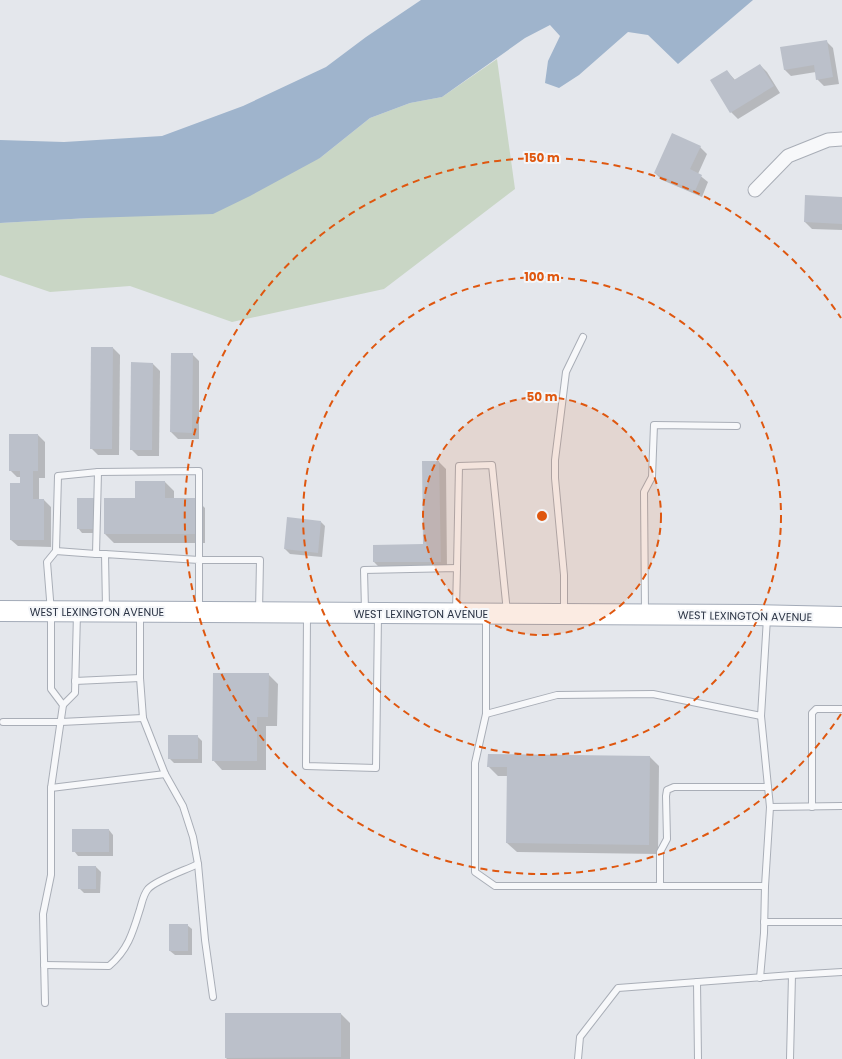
<svg xmlns="http://www.w3.org/2000/svg" width="842" height="1059" font-family="Poppins,sans-serif">
<style>
.green{fill:#c9d6c5}
.water{fill:#9fb4cc}
.shadow{fill:#0003}
.building{fill:#bbc0ca}
.lines{fill:none;stroke-linecap:round;stroke-linejoin:round}
.service-casing{stroke:#a9aeb7;stroke-width:8}
.minor-casing{stroke:#a9aeb7;stroke-width:15}
.primary-casing{stroke:#a3abb8;stroke-width:22}
.service{stroke:#f7f8fa;stroke-width:6}
.minor{stroke:#f7f8fa;stroke-width:13}
.primary{stroke:#fff;stroke-width:20}
.ring{fill:none;stroke:#df570f;stroke-width:2;stroke-dasharray:7 5}
.labels{text-anchor:middle;stroke-width:4;stroke-linejoin:round;paint-order:stroke}
.street-label{font-size:11px;fill:#2b3445;stroke:#f4f6f9}
.centre{fill:#df570f;stroke:#f4f6f9;stroke-width:2}
.ring-label{font-size:12px;text-anchor:middle;font-weight:bold;fill:#df570f;stroke:#f4f6f9;stroke-width:4;stroke-linejoin:round;paint-order:stroke}
</style>
<rect width="100%" height="100%" fill="#e4e7ec"/>
<path class="green" d="M 497,59 L 515,189 L 384,289 L 232,322 L 130,286 L 50,292 L 0,275 L 0,223 L 89,218 L 320,158 L 370,118 L 410,103 L 442,97 Z"/>
<path class="water" d="M 421,0 L 753,0 L 678,64 L 648,35 L 628,32 L 579,75 L 559,88 L 545,83 L 548,61 L 560,36 L 550,25 L 525,38 L 442,97 L 410,103 L 370,118 L 320,158 L 250,196 L 213,214 L 89,218 L 0,223 L 0,140 L 64,142 L 162,136 L 243,106 L 326,67 L 366,37 Z"/>
<g class="shadow">
<path d="M 826,41 L 833,48 L 839,84 L 824,86 L 817,79 L 816,72 L 791,76 L 784,69 Z"/>
<path d="M 760,65 L 767,72 L 780,93 L 738,119 L 731,112 L 727,71 L 735,80 Z"/>
<path d="M 700,147 L 707,154 L 698,174 L 708,182 L 702,197 L 662,180 L 655,173 Z"/>
<path d="M 842,198 L 842,230 L 812,229 L 805,222 Z"/>
<path d="M 92,348 L 113,348 L 120,355 L 119,455 L 98,455 L 91,448 Z"/>
<path d="M 172,354 L 192,354 L 199,361 L 199,439 L 178,439 L 171,432 Z"/>
<path d="M 153,364 L 160,371 L 159,456 L 138,456 L 131,449 Z"/>
<path d="M 10,435 L 38,435 L 45,442 L 45,478 L 39,478 L 39,500 L 44,500 L 51,507 L 51,547 L 18,546 L 11,540 L 21,484 L 21,477 L 17,477 L 10,470 Z"/>
<path d="M 439,462 L 446,469 L 447,568 L 381,569 L 374,562 L 374,546 L 424,545 Z"/>
<path d="M 165,482 L 174,491 L 174,499 L 196,499 L 205,508 L 205,543 L 114,543 L 105,534 L 136,499 Z"/>
<path d="M 94,499 L 98,504 L 98,533 L 82,533 L 78,528 Z"/>
<path d="M 321,522 L 325,526 L 322,557 L 290,554 L 285,549 Z"/>
<path d="M 268,674 L 278,684 L 277,726 L 266,726 L 266,770 L 222,770 L 213,760 Z"/>
<path d="M 197,736 L 202,741 L 202,763 L 174,763 L 169,758 Z"/>
<path d="M 650,757 L 659,766 L 658,854 L 517,852 L 507,843 L 508,776 L 498,776 L 488,766 Z"/>
<path d="M 109,830 L 113,835 L 113,856 L 78,856 L 74,851 Z"/>
<path d="M 79,867 L 96,867 L 101,872 L 100,893 L 84,893 L 79,888 Z"/>
<path d="M 187,925 L 192,929 L 192,955 L 175,955 L 170,951 Z"/>
<path d="M 341,1014 L 350,1023 L 350,1059 L 227,1059 L 226,1058 Z"/>
</g>
<g class="building">
<path d="M 827,40 L 833,77 L 816,80 L 814,65 L 784,70 L 780,47 Z"/>
<path d="M 760,64 L 774,86 L 730,113 L 710,80 L 727,70 L 734,80 Z"/>
<path d="M 672,133 L 701,146 L 690,169 L 702,175 L 695,191 L 654,173 Z"/>
<path d="M 805,195 L 842,197 L 842,224 L 804,222 Z"/>
<path d="M 91,347 L 113,347 L 112,449 L 90,449 Z"/>
<path d="M 171,353 L 193,353 L 192,433 L 170,432 Z"/>
<path d="M 131,362 L 153,363 L 152,450 L 130,450 Z"/>
<path d="M 9,434 L 38,434 L 38,471 L 33,471 L 33,499 L 44,499 L 44,540 L 10,540 L 10,483 L 20,483 L 20,471 L 9,471 Z"/>
<path d="M 422,461 L 439,461 L 441,562 L 373,562 L 373,545 L 423,544 Z"/>
<path d="M 135,481 L 165,481 L 165,498 L 196,498 L 196,534 L 104,534 L 104,498 L 135,498 Z"/>
<path d="M 77,498 L 94,498 L 93,529 L 77,529 Z"/>
<path d="M 287,517 L 321,521 L 318,553 L 284,549 Z"/>
<path d="M 213,673 L 269,673 L 268,717 L 257,717 L 257,761 L 212,761 Z"/>
<rect x="168" y="735" width="30" height="24"/>
<path d="M 488,754 L 650,756 L 649,845 L 506,843 L 507,767 L 487,767 Z"/>
<rect x="72" y="829" width="37" height="23"/>
<rect x="78" y="866" width="18" height="23"/>
<rect x="169" y="924" width="19" height="27"/>
<path d="M 225,1013 L 341,1013 L 341,1057 L 225,1058 Z"/>
</g>
<g class="lines">
<g class="service-casing">
<g id="service">
<path d="M 56,551 L 58,476 L 98,472"/>
<path d="M 105,554 L 96,554 L 98,472 L 199,471 L 199,560 L 260,560 L 259,611"/>
<path d="M 457,568 L 459,466 L 492,465 L 507,612"/>
<path d="M 106,608 L 105,554 L 199,560 L 199,609"/>
<path d="M 365,610 L 364,570 L 457,568 L 456,610"/>
<path d="M 564,611 L 564,575 L 555,478 L 555,460 L 566,372 L 583,337"/>
<path d="M 645,611 L 644,492 L 652,477 L 654,425 L 737,426"/>
<path d="M 140,615 L 140,678 L 143,718 L 165,774 L 183,806 L 193,837 L 198,864 L 205,940 L 213,997"/>
<path d="M 307,615 L 306,766 L 376,768 L 378,615"/>
<path d="M 486,616 L 486,714 L 557,695 L 653,694 L 761,716 L 767,618"/>
<path d="M 75,681 L 140,678"/>
<path d="M 63,705 L 75,693 L 77,613"/>
<path d="M 486,714 L 475,763 L 475,872 L 495,886 L 765,886"/>
<path d="M 3,722 L 61,722 L 143,718"/>
<path d="M 51,788 L 165,774"/>
<path d="M 770,807 L 842,806"/>
<path d="M 812,807 L 812,713 L 816,709 L 842,709"/>
<path d="M 660,886 L 660,852 L 667,839 L 666,796 L 667,790 L 674,787 L 768,787"/>
<path d="M 764,922 L 842,922"/>
<path d="M 44,965 L 109,966 C 128,950 133,932 140,909 C 142,903 143,895 148,889 C 156,880 186,870 198,864"/>
<path d="M 792,975 L 842,972"/>
<path d="M 760,978 L 764,933 L 765,886 L 770,807 L 761,716"/>
<path d="M 697,982 L 698,1059"/>
<path d="M 45,1003 L 43,914 L 51,875 L 51,788 L 63,705 L 51,689 L 51,612 L 47,562 L 56,551 L 96,554"/>
<path d="M 578,1059 L 580,1037 L 618,988 L 792,975 L 790,1059"/>
</g>
</g>
<g class="minor-casing">
<path id="minor" d="M 755,190 L 788,156 L 828,140 L 842,139"/>
</g>
<g class="primary-casing">
<path id="primary" d="M 0,611 L 756,615 L 842,617"/>
</g>
<use href="#service" class="service"/>
<use href="#minor" class="minor"/>
<use href="#primary" class="primary"/>
</g>
<circle cx="542" cy="516" r="119" fill="#df570f" fill-opacity=".12"/>
<g class="ring">
<circle cx="542" cy="516" r="119"/>
<circle cx="542" cy="516" r="239"/>
<path d="M841 714A358 358 0 1 1 841 318"/>
</g>
<g class="labels">
<g class="street-label">
<text x="97" y="616">WEST LEXINGTON AVENUE</text>
<text x="421" y="618">WEST LEXINGTON AVENUE</text>
<text transform="translate(745 616) rotate(1)" y="4">WEST LEXINGTON AVENUE</text>
</g>
</g>
<circle cx="542" cy="516" r="6" class="centre"/>
<g class="ring-label">
<text x="542" y="162">150 m</text>
<text x="542" y="281">100 m</text>
<text x="542" y="401">50 m</text>
</g>
</svg>
